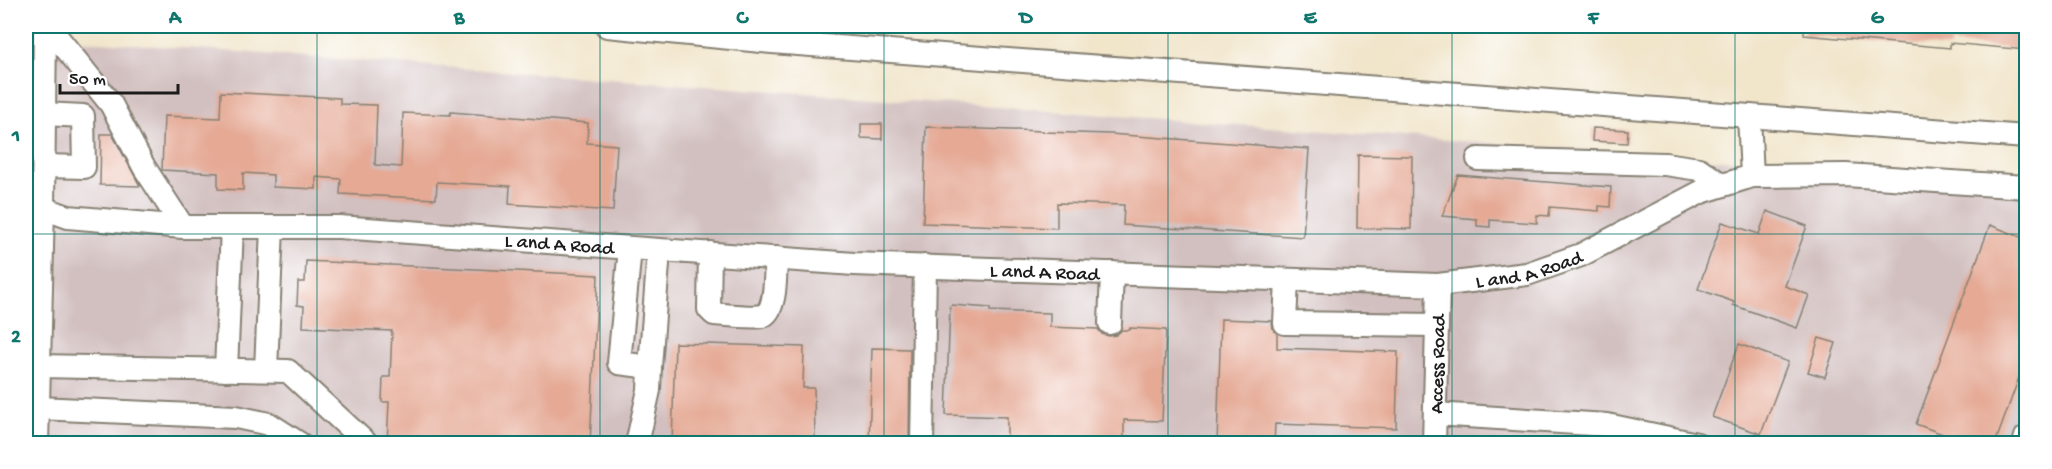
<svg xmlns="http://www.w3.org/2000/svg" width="2052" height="469" font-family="'Gochi Hand',sans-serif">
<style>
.industrial{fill:#d2bfbf}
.building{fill:#e5a994}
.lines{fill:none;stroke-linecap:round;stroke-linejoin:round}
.minor-casing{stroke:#868073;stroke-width:26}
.minor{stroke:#fff;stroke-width:22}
.grid{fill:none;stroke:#0f766e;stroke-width:1.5;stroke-opacity:0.55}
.labels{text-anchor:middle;stroke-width:5;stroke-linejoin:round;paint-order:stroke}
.street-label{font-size:20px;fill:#1c1c1c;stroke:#fff}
.neatline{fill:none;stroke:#0f766e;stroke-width:2}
.grid-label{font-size:20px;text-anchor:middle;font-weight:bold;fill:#0f766e}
</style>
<rect width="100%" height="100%" fill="#fff"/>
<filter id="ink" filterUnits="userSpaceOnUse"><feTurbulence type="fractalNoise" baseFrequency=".0167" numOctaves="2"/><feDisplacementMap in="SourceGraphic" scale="12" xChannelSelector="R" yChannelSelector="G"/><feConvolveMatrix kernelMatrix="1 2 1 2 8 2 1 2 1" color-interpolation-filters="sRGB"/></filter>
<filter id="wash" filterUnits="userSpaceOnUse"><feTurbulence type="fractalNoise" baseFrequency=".008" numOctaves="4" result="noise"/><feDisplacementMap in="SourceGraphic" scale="24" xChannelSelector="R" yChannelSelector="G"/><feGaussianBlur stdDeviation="1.35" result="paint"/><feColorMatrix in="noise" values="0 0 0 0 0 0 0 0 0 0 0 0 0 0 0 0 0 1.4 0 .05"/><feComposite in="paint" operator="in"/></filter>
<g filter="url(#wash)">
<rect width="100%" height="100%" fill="#f1e5ca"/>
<path class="industrial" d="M 26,26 L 32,26 L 32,37 L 2026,182 L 2026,443 L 26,443 Z"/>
<g id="blocks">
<g class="building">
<path d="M 1804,26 L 2026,26 L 2026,50 L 1950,43 L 1950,48 L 1804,35 Z"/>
<path d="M 221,92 L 340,98 L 340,104 L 377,105 L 375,165 L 401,167 L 403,113 L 450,115 L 451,112 L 588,123 L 587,143 L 617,145 L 613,211 L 509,204 L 510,186 L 437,182 L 436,199 L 340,194 L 341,179 L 316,177 L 316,189 L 273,187 L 273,175 L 243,173 L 243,190 L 218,189 L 218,173 L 162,170 L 164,116 L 220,118 Z"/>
<path d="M 861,124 L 882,124 L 882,139 L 861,138 Z"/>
<path d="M 926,127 L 1043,131 L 1043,132 L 1110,134 L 1309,149 L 1303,237 L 1123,225 L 1124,205 L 1057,203 L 1057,228 L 923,223 Z"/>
<path d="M 1593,128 L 1628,130 L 1627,143 L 1592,141 Z"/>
<path d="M 101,134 L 112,134 L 140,186 L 100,185 Z"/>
<path d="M 1358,155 L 1412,156 L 1411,229 L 1357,228 Z"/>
<path d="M 1458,175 L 1611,187 L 1610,207 L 1599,206 L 1599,211 L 1550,207 L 1549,216 L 1537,215 L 1537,223 L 1490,220 L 1490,227 L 1477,226 L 1477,219 L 1442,216 Z"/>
<path d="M 1767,211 L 1807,226 L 1785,286 L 1809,295 L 1797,328 L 1733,305 L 1734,302 L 1698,289 L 1722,222 L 1759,234 Z"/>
<path d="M 1990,225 L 2026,239 L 2026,358 L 1995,444 L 1969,444 L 1916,424 Z"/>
<path d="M 306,261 L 598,275 L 590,444 L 387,444 L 389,402 L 382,402 L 383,377 L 390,377 L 392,331 L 303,327 L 304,306 L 297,305 L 298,282 L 305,282 Z"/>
<path d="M 952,305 L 990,308 L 990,311 L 1050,313 L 1050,327 L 1098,329 L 1102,334 L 1109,336 L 1116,335 L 1122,330 L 1130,330 L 1130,328 L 1166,330 L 1162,421 L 1124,420 L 1124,444 L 1007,444 L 1007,417 L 946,415 L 950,306 Z"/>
<path d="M 1221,319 L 1272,321 L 1273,329 L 1277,334 L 1277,348 L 1398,352 L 1396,428 L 1275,424 L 1274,444 L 1217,444 Z"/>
<path d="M 1819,338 L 1836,343 L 1825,377 L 1808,372 Z"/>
<path d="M 675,343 L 804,347 L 803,388 L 814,388 L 815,440 L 801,440 L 801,444 L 672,444 Z"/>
<path d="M 1739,344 L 1788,362 L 1761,434 L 1712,417 Z"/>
<path d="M 872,348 L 910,349 L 909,444 L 869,444 Z"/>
</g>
</g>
</g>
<g filter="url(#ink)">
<use href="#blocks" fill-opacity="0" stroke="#868073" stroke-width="1.5"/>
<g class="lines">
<g class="minor-casing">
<g id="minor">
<path d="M 48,26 L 111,104 L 144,167 L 183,227"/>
<path d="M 607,26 L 772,42 L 2026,137"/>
<path d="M 1749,116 L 1752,176"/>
<path d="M 1478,159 L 1665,164 L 1699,169 L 1722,185"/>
<path d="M 44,166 L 84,167 L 83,116 L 44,114"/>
<path id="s1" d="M 26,208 L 43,208 L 68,217 L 183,227 L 339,227 L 854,264 L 1438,285 L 1527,274 L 1581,255 L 1701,192 L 1752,176 L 1846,175 L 2026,187"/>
<path d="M 630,248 L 619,363 L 650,367 L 649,390 L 637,444"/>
<path d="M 710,253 L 709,309 L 714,314 C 726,315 753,318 762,316 C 777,311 775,272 776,258"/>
<path d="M 1287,280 L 1285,323 L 1437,325"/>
<path d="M 1110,323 L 1112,273"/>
<path d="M 39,366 L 288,371 L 367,444"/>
<path d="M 650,367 L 659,251"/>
<path d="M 226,370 L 232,227"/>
<path d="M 266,370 L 272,227"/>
<path d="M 38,408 L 236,417 L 269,424 L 300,444"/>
<path d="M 1435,414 L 1607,425 L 1697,444"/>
<path d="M 37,444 L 43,208 L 45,26"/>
<path d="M 922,444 L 925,266"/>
<path id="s2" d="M 1434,444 L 1438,285"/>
<path d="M 2024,444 L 2026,437"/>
</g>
</g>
<use href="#minor" class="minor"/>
</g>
</g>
<path class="grid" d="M 317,26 L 317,444M 600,26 L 600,444M 884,26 L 884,444M 1168,26 L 1168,444M 1452,26 L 1452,444M 1735,26 L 1735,444M 26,234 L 2026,234"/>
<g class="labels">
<g class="street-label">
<text dy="7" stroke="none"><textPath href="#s1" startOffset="536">L and A Road</textPath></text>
<text dy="7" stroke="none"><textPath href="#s1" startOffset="1508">L and A Road</textPath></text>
<text dy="7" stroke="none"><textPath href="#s1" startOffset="1022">L and A Road</textPath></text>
<text dy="7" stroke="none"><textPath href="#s2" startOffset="80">Access Road</textPath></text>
</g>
</g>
<rect width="2052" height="469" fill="none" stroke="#fff" stroke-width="66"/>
<path d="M60 84v9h118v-9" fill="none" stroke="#1c1c1c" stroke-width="3"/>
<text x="69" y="84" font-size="18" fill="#1c1c1c" stroke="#ffffff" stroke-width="4.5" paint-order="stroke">50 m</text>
<rect x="33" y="33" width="1986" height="403" class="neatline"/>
<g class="grid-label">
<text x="175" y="23">A</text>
<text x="459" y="23">B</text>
<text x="742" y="23">C</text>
<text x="1026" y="23">D</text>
<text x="1310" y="23">E</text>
<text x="1593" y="23">F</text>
<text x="1877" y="23">G</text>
<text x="16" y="141">1</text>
<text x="16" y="342">2</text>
</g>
</svg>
